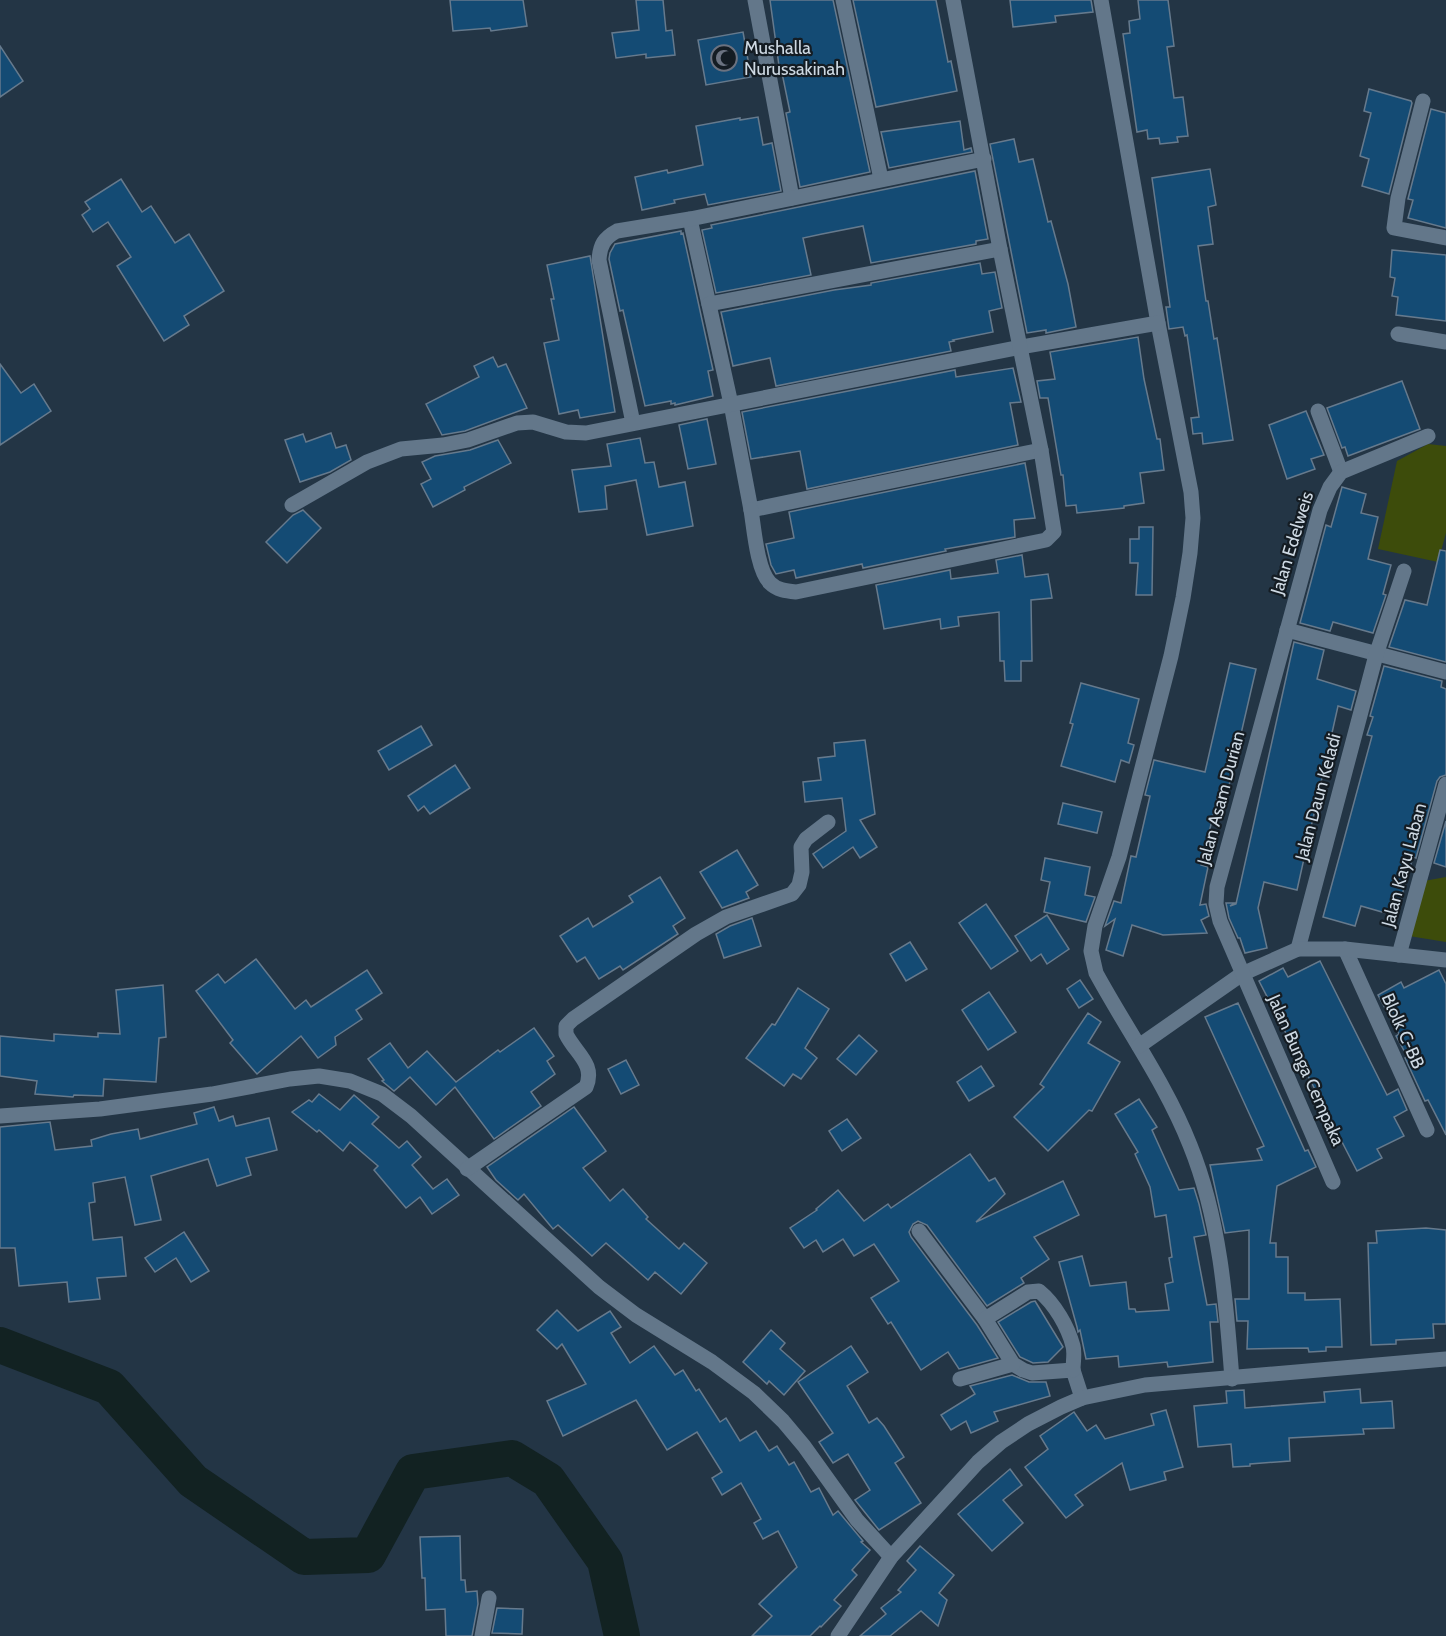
<svg xmlns="http://www.w3.org/2000/svg" width="1446" height="1636" font-family="Cabin,sans-serif">
<style>
.green{fill:#3d4c0b}
.lines{fill:none;stroke-linecap:round;stroke-linejoin:round}
.river{stroke:#122222;stroke-width:36}
.building{fill:#144b74;stroke:#667a8d;stroke-width:1.5}
.minor{stroke:#63778a;stroke-width:15}
.labels{text-anchor:middle;stroke-width:4.5;stroke-linejoin:round;paint-order:stroke}
.poi-label{font-size:18px;fill:#ced9e3;stroke:#141c23;text-anchor:start}
.street-label{font-size:18px;fill:#ced9e3;stroke:#141c23}
</style>
<rect width="100%" height="100%" fill="#233545"/>
<g class="green">
<path d="M 1428,444 L 1446,446 L 1446,533 L 1438,562 L 1378,549 L 1397,461 Z"/>
<path d="M 1446,877 L 1446,942 L 1409,936 L 1424,881 Z"/>
</g>
<g class="lines">
<path class="river" d="M 0,1345 L 109,1387 L 193,1481 L 304,1557 L 368,1555 L 413,1472 L 512,1458 L 548,1480 L 605,1561 L 622,1636"/>
</g>
<g class="building">
<path d="M 450,0 L 523,0 L 527,26 L 491,31 L 490,28 L 453,31 Z"/>
<path d="M 636,0 L 663,0 L 666,31 L 672,30 L 675,55 L 646,58 L 646,54 L 616,58 L 612,33 L 639,30 Z"/>
<path d="M 770,0 L 833,0 L 870,172 L 800,187 L 786,113 L 790,112 L 782,73 L 780,73 Z"/>
<path d="M 853,0 L 936,0 L 948,62 L 951,61 L 957,91 L 876,107 Z"/>
<path d="M 1010,0 L 1091,0 L 1093,12 L 1055,16 L 1056,22 L 1013,27 Z"/>
<path d="M 1138,0 L 1168,0 L 1174,46 L 1167,47 L 1174,98 L 1183,97 L 1188,136 L 1177,137 L 1178,142 L 1160,144 L 1159,138 L 1148,139 L 1147,130 L 1137,132 L 1123,34 L 1130,33 L 1129,21 L 1140,19 Z"/>
<path d="M 743,32 L 751,77 L 706,85 L 698,40 Z"/>
<path d="M 0,46 L 23,81 L 0,97 Z"/>
<path d="M 1369,89 L 1411,101 L 1412,103 L 1389,194 L 1362,186 L 1369,159 L 1360,156 L 1371,113 L 1364,111 Z"/>
<path d="M 1431,109 L 1446,113 L 1446,228 L 1408,218 L 1413,200 L 1408,199 Z"/>
<path d="M 758,117 L 763,145 L 772,143 L 781,191 L 708,205 L 705,194 L 674,200 L 675,203 L 642,210 L 635,177 L 667,170 L 668,173 L 703,165 L 696,126 L 740,118 L 740,120 Z"/>
<path d="M 960,121 L 964,150 L 971,148 L 972,152 L 889,168 L 881,132 Z"/>
<path d="M 1014,139 L 1019,162 L 1033,159 L 1048,222 L 1051,221 L 1068,284 L 1076,327 L 1046,333 L 1046,330 L 1027,333 L 990,144 Z"/>
<path d="M 1210,169 L 1216,205 L 1208,207 L 1213,244 L 1198,246 L 1206,301 L 1208,301 L 1214,339 L 1217,338 L 1233,440 L 1203,444 L 1202,433 L 1193,434 L 1191,418 L 1199,417 L 1187,335 L 1185,336 L 1183,327 L 1169,329 L 1166,307 L 1170,307 L 1152,178 Z"/>
<path d="M 975,171 L 988,239 L 976,241 L 976,244 L 871,263 L 863,226 L 822,234 L 803,238 L 811,275 L 716,293 L 702,230 L 712,228 L 711,225 Z"/>
<path d="M 121,179 L 142,212 L 151,206 L 175,243 L 189,234 L 224,291 L 184,316 L 189,325 L 164,341 L 117,266 L 131,257 L 108,222 L 93,232 L 82,215 L 90,209 L 85,202 Z"/>
<path d="M 681,231 L 681,234 L 683,233 L 713,370 L 708,371 L 713,396 L 675,405 L 675,403 L 671,404 L 671,401 L 645,406 L 623,310 L 620,311 L 609,259 L 610,253 L 615,244 Z"/>
<path d="M 1392,250 L 1446,255 L 1446,321 L 1396,315 L 1398,297 L 1392,296 L 1395,278 L 1390,277 Z"/>
<path d="M 590,256 L 615,412 L 580,418 L 578,410 L 559,414 L 549,367 L 544,343 L 559,340 L 551,299 L 554,299 L 547,265 Z"/>
<path d="M 980,263 L 982,274 L 995,272 L 1002,308 L 989,311 L 993,332 L 953,340 L 954,341 L 949,342 L 951,351 L 776,386 L 770,358 L 733,366 L 721,312 L 834,290 L 871,285 L 871,283 Z"/>
<path d="M 1138,337 L 1144,379 L 1157,439 L 1160,439 L 1164,470 L 1140,473 L 1144,503 L 1124,506 L 1124,508 L 1077,513 L 1076,505 L 1066,506 L 1063,475 L 1061,475 L 1048,398 L 1040,398 L 1037,381 L 1055,379 L 1050,352 Z"/>
<path d="M 493,357 L 498,367 L 506,364 L 527,408 L 465,431 L 442,435 L 426,404 L 479,377 L 474,366 Z"/>
<path d="M 0,364 L 21,393 L 34,384 L 51,411 L 0,445 Z"/>
<path d="M 1013,368 L 1021,402 L 1010,403 L 1018,445 L 807,489 L 800,451 L 751,459 L 742,412 L 955,370 L 956,377 Z"/>
<path d="M 1402,381 L 1420,429 L 1348,456 L 1345,447 L 1342,448 L 1327,408 Z"/>
<path d="M 1306,411 L 1324,455 L 1311,459 L 1315,469 L 1287,479 L 1269,425 Z"/>
<path d="M 707,419 L 716,464 L 688,469 L 679,425 Z"/>
<path d="M 331,433 L 336,448 L 346,445 L 351,460 L 330,472 L 300,482 L 285,440 L 303,434 L 306,442 Z"/>
<path d="M 640,438 L 645,463 L 654,462 L 659,487 L 685,482 L 693,526 L 647,535 L 636,480 L 605,486 L 607,509 L 579,512 L 572,470 L 611,466 L 607,444 Z"/>
<path d="M 498,440 L 511,463 L 464,487 L 465,490 L 433,507 L 421,484 L 431,479 L 422,462 L 435,456 L 470,450 Z"/>
<path d="M 1025,463 L 1035,518 L 1014,520 L 1015,537 L 945,549 L 946,551 L 863,568 L 862,564 L 796,578 L 794,570 L 776,574 L 771,565 L 766,544 L 794,538 L 789,512 Z"/>
<path d="M 1342,487 L 1366,494 L 1361,513 L 1378,517 L 1368,559 L 1391,565 L 1383,594 L 1386,595 L 1373,633 L 1333,622 L 1330,631 L 1300,623 L 1326,525 L 1331,527 Z"/>
<path d="M 303,510 L 321,528 L 287,563 L 266,542 L 293,515 Z"/>
<path d="M 1139,527 L 1153,527 L 1152,595 L 1136,595 L 1138,563 L 1130,563 L 1130,539 L 1139,539 Z"/>
<path d="M 1440,550 L 1446,551 L 1446,662 L 1389,647 L 1405,600 L 1427,605 Z"/>
<path d="M 1022,555 L 1025,577 L 1048,574 L 1052,598 L 1031,600 L 1032,661 L 1021,661 L 1021,681 L 1005,681 L 1004,661 L 1000,661 L 999,612 L 958,617 L 959,626 L 941,629 L 940,619 L 884,629 L 876,585 L 950,570 L 951,579 L 998,573 L 996,560 Z"/>
<path d="M 1294,642 L 1324,650 L 1317,679 L 1356,691 L 1351,710 L 1338,706 L 1297,890 L 1264,882 L 1258,908 L 1267,948 L 1245,953 L 1240,938 L 1238,938 L 1229,918 L 1226,903 L 1235,903 L 1230,906 L 1236,904 Z"/>
<path d="M 1230,663 L 1256,669 L 1228,790 L 1220,788 L 1201,865 L 1208,867 L 1200,905 L 1206,904 L 1209,916 L 1201,920 L 1207,933 L 1163,935 L 1132,925 L 1123,956 L 1106,950 L 1115,919 L 1105,926 L 1114,901 L 1121,903 L 1131,856 L 1136,857 L 1150,796 L 1145,795 L 1154,760 L 1205,772 Z"/>
<path d="M 1384,666 L 1442,681 L 1441,687 L 1446,689 L 1446,775 L 1440,777 L 1437,781 L 1416,858 L 1413,857 L 1396,916 L 1361,906 L 1355,926 L 1323,917 L 1372,736 L 1367,735 L 1373,717 L 1370,716 Z"/>
<path d="M 1081,683 L 1139,699 L 1128,743 L 1134,745 L 1129,763 L 1121,760 L 1115,782 L 1061,766 L 1073,724 L 1070,723 Z"/>
<path d="M 421,726 L 432,745 L 389,770 L 378,751 Z"/>
<path d="M 865,740 L 875,814 L 860,820 L 877,847 L 860,858 L 853,847 L 823,868 L 813,854 L 846,831 L 842,798 L 805,802 L 803,782 L 821,780 L 818,758 L 835,756 L 834,743 Z"/>
<path d="M 455,765 L 470,788 L 430,814 L 424,806 L 418,811 L 408,796 Z"/>
<path d="M 1063,803 L 1102,812 L 1097,833 L 1058,824 Z"/>
<path d="M 1446,821 L 1446,867 L 1434,863 Z"/>
<path d="M 737,850 L 758,885 L 746,892 L 749,898 L 722,908 L 700,872 Z"/>
<path d="M 1045,858 L 1090,867 L 1085,895 L 1095,897 L 1086,922 L 1044,912 L 1050,882 L 1041,880 Z"/>
<path d="M 660,877 L 685,918 L 673,926 L 678,934 L 623,970 L 620,966 L 599,979 L 585,957 L 577,962 L 560,936 L 588,918 L 593,927 L 633,902 L 629,896 Z"/>
<path d="M 986,904 L 1018,951 L 991,969 L 959,923 Z"/>
<path d="M 1047,915 L 1069,949 L 1047,964 L 1041,954 L 1031,961 L 1015,936 Z"/>
<path d="M 752,918 L 761,946 L 724,958 L 716,934 L 730,926 Z"/>
<path d="M 910,942 L 927,969 L 906,981 L 890,954 Z"/>
<path d="M 256,959 L 295,1009 L 306,1000 L 311,1007 L 367,970 L 382,993 L 356,1010 L 362,1019 L 335,1037 L 336,1045 L 318,1058 L 301,1036 L 257,1074 L 230,1043 L 233,1040 L 196,991 L 218,974 L 225,983 Z"/>
<path d="M 1320,961 L 1387,1095 L 1398,1089 L 1407,1110 L 1394,1117 L 1404,1136 L 1377,1149 L 1382,1158 L 1357,1171 L 1259,981 L 1283,968 L 1288,977 Z"/>
<path d="M 1439,970 L 1446,984 L 1446,1135 L 1428,1100 L 1425,1101 L 1405,1058 L 1407,1056 L 1396,1036 L 1399,1034 L 1378,995 L 1401,982 L 1404,988 Z"/>
<path d="M 1080,980 L 1093,999 L 1079,1008 L 1067,989 Z"/>
<path d="M 163,985 L 166,1037 L 159,1038 L 156,1082 L 104,1079 L 103,1096 L 74,1095 L 73,1097 L 35,1094 L 37,1081 L 0,1076 L 0,1036 L 54,1041 L 54,1034 L 98,1037 L 98,1033 L 120,1034 L 116,990 Z"/>
<path d="M 798,988 L 829,1009 L 805,1048 L 817,1058 L 801,1079 L 793,1074 L 784,1086 L 746,1058 L 772,1024 L 775,1025 Z"/>
<path d="M 989,992 L 1016,1032 L 988,1050 L 962,1010 Z"/>
<path d="M 1238,1003 L 1305,1151 L 1308,1150 L 1316,1167 L 1277,1186 L 1270,1243 L 1276,1243 L 1276,1257 L 1288,1257 L 1288,1293 L 1305,1293 L 1305,1300 L 1340,1299 L 1342,1347 L 1326,1347 L 1326,1351 L 1309,1352 L 1308,1348 L 1247,1349 L 1248,1321 L 1237,1321 L 1235,1299 L 1249,1299 L 1249,1230 L 1225,1233 L 1210,1165 L 1262,1160 L 1257,1149 L 1264,1146 L 1205,1017 Z"/>
<path d="M 1088,1013 L 1101,1022 L 1088,1043 L 1120,1062 L 1092,1111 L 1089,1110 L 1048,1151 L 1014,1117 L 1044,1087 L 1040,1084 Z"/>
<path d="M 534,1028 L 554,1056 L 547,1061 L 555,1074 L 531,1092 L 541,1106 L 494,1139 L 455,1087 L 436,1105 L 410,1077 L 394,1091 L 382,1081 L 384,1080 L 368,1059 L 390,1043 L 408,1068 L 427,1051 L 456,1082 L 498,1050 L 500,1052 Z"/>
<path d="M 859,1035 L 877,1051 L 856,1075 L 837,1059 Z"/>
<path d="M 626,1060 L 639,1085 L 621,1094 L 608,1069 Z"/>
<path d="M 981,1066 L 994,1086 L 969,1101 L 957,1082 Z"/>
<path d="M 319,1094 L 340,1110 L 354,1095 L 379,1117 L 372,1124 L 399,1148 L 407,1141 L 421,1157 L 412,1165 L 433,1189 L 447,1179 L 459,1195 L 432,1214 L 420,1197 L 406,1208 L 374,1170 L 378,1166 L 350,1142 L 343,1151 L 319,1130 L 317,1132 L 292,1112 L 309,1100 L 312,1102 Z"/>
<path d="M 1139,1099 L 1157,1127 L 1152,1130 L 1179,1190 L 1194,1188 L 1199,1204 L 1206,1235 L 1194,1237 L 1207,1305 L 1216,1304 L 1218,1322 L 1210,1322 L 1213,1362 L 1168,1367 L 1167,1362 L 1119,1367 L 1118,1356 L 1086,1359 L 1080,1330 L 1078,1332 L 1077,1327 L 1059,1262 L 1082,1256 L 1090,1286 L 1126,1282 L 1129,1309 L 1135,1309 L 1136,1312 L 1169,1310 L 1165,1284 L 1173,1282 L 1169,1258 L 1172,1257 L 1166,1215 L 1155,1217 L 1150,1187 L 1135,1154 L 1138,1152 L 1115,1114 Z"/>
<path d="M 214,1107 L 219,1121 L 233,1116 L 236,1126 L 269,1118 L 277,1150 L 246,1158 L 251,1175 L 217,1186 L 208,1159 L 151,1176 L 161,1220 L 135,1225 L 125,1177 L 93,1183 L 95,1202 L 89,1203 L 93,1240 L 122,1237 L 126,1276 L 97,1278 L 100,1299 L 69,1302 L 67,1282 L 19,1286 L 15,1248 L 0,1248 L 0,1127 L 50,1122 L 55,1150 L 92,1146 L 91,1140 L 111,1134 L 138,1129 L 140,1139 L 197,1124 L 194,1113 Z"/>
<path d="M 574,1107 L 606,1151 L 583,1168 L 610,1201 L 623,1189 L 648,1217 L 646,1219 L 679,1249 L 684,1243 L 707,1263 L 681,1294 L 655,1272 L 648,1280 L 606,1243 L 592,1256 L 558,1225 L 553,1229 L 524,1194 L 518,1200 L 496,1180 L 487,1167 Z"/>
<path d="M 847,1119 L 861,1138 L 842,1151 L 829,1131 Z"/>
<path d="M 970,1154 L 989,1181 L 995,1178 L 1005,1194 L 976,1222 L 1063,1181 L 1079,1215 L 1034,1237 L 1049,1259 L 1021,1278 L 1024,1283 L 987,1306 L 927,1225 L 918,1221 L 913,1224 L 909,1232 L 911,1237 L 977,1325 L 998,1358 L 959,1369 L 948,1352 L 921,1370 L 891,1322 L 888,1324 L 871,1298 L 899,1281 L 874,1244 L 854,1256 L 843,1239 L 823,1252 L 816,1240 L 804,1248 L 790,1228 L 817,1210 L 816,1209 L 838,1190 L 864,1221 L 888,1204 L 891,1208 Z"/>
<path d="M 1426,1228 L 1446,1230 L 1446,1324 L 1433,1324 L 1434,1338 L 1396,1340 L 1396,1344 L 1371,1345 L 1368,1243 L 1377,1243 L 1376,1231 Z"/>
<path d="M 184,1232 L 209,1271 L 191,1282 L 176,1258 L 155,1272 L 145,1258 Z"/>
<path d="M 1035,1301 L 1063,1347 L 1048,1362 L 1033,1363 L 1020,1357 L 998,1322 L 1031,1302 Z"/>
<path d="M 557,1310 L 578,1331 L 610,1311 L 621,1327 L 611,1333 L 630,1363 L 654,1346 L 675,1375 L 683,1370 L 696,1391 L 699,1389 L 720,1422 L 726,1418 L 740,1441 L 756,1431 L 769,1451 L 777,1446 L 789,1465 L 794,1462 L 811,1492 L 819,1488 L 833,1515 L 838,1511 L 863,1541 L 861,1542 L 870,1550 L 852,1570 L 857,1575 L 834,1600 L 841,1606 L 821,1627 L 820,1626 L 810,1636 L 752,1636 L 772,1616 L 759,1604 L 797,1567 L 778,1531 L 763,1539 L 754,1523 L 761,1519 L 741,1483 L 722,1495 L 712,1478 L 722,1472 L 697,1432 L 667,1450 L 636,1400 L 563,1436 L 547,1401 L 586,1384 L 562,1344 L 557,1349 L 537,1330 Z"/>
<path d="M 771,1330 L 785,1343 L 780,1349 L 805,1371 L 784,1395 L 769,1381 L 767,1384 L 743,1362 Z"/>
<path d="M 851,1346 L 868,1372 L 847,1386 L 869,1423 L 877,1418 L 884,1426 L 904,1457 L 895,1463 L 921,1503 L 879,1530 L 855,1500 L 870,1490 L 848,1454 L 833,1463 L 819,1442 L 833,1433 L 798,1382 Z"/>
<path d="M 1012,1375 L 1029,1382 L 1046,1382 L 1050,1396 L 994,1412 L 998,1421 L 971,1433 L 966,1421 L 951,1430 L 941,1415 L 975,1394 L 970,1386 Z"/>
<path d="M 1360,1389 L 1361,1403 L 1392,1401 L 1394,1428 L 1363,1429 L 1364,1434 L 1289,1438 L 1290,1461 L 1250,1464 L 1250,1466 L 1233,1467 L 1231,1444 L 1198,1447 L 1194,1406 L 1227,1403 L 1226,1391 L 1244,1390 L 1245,1408 L 1325,1402 L 1324,1392 Z"/>
<path d="M 1166,1410 L 1183,1467 L 1164,1472 L 1166,1480 L 1130,1490 L 1122,1463 L 1075,1495 L 1083,1505 L 1066,1518 L 1025,1467 L 1048,1449 L 1040,1436 L 1074,1412 L 1087,1431 L 1096,1425 L 1105,1439 L 1154,1425 L 1151,1414 Z"/>
<path d="M 1010,1469 L 1022,1485 L 1003,1500 L 1023,1523 L 992,1551 L 958,1514 Z"/>
<path d="M 460,1536 L 461,1580 L 465,1580 L 466,1592 L 477,1591 L 478,1604 L 472,1636 L 446,1636 L 445,1609 L 426,1610 L 425,1578 L 422,1578 L 420,1537 Z"/>
<path d="M 920,1546 L 954,1575 L 939,1593 L 947,1600 L 938,1626 L 921,1611 L 890,1636 L 860,1636 L 886,1614 L 881,1608 L 901,1592 L 898,1590 L 916,1570 L 907,1561 Z"/>
<path d="M 497,1608 L 523,1609 L 522,1634 L 492,1633 Z"/>
</g>
<g class="lines">
<g class="minor">
<path d="M 755,0 L 792,198"/>
<path d="M 843,0 L 881,179"/>
<path d="M 1101,0 L 1158,323 L 1191,492 L 1193,518 L 1190,553 L 1183,598 L 1171,656 L 1119,857 L 1095,926 L 1091,951 L 1096,973 C 1127,1030 1166,1084 1190,1145 C 1220,1219 1226,1300 1232,1379"/>
<path d="M 1423,101 L 1398,198 L 1394,228 L 1446,238"/>
<path d="M 690,219 L 731,404 L 751,510 L 1041,450"/>
<path d="M 709,304 L 1000,249"/>
<path d="M 1398,334 L 1446,342"/>
<path d="M 1318,411 L 1341,472"/>
<path d="M 633,423 L 599,260 C 600,245 604,238 617,231 L 690,219 L 984,159"/>
<path d="M 292,505 L 367,462 L 401,449 L 443,445 L 468,440 L 517,423 L 533,422 L 566,432 L 586,433 L 1021,347 L 1158,323"/>
<path d="M 751,510 C 754,528 757,570 770,583 C 777,590 786,591 796,592 L 1046,540 L 1054,532 L 1041,450 L 1000,249 L 953,0"/>
<path d="M 1287,630 L 1446,672"/>
<path d="M 1298,949 L 1376,655 L 1404,571"/>
<path d="M 1345,949 L 1427,1130"/>
<path d="M 1399,955 L 1446,784"/>
<path d="M 1139,1046 L 1242,974 L 1298,949 L 1345,949 L 1446,960"/>
<path d="M 0,1116 L 100,1109 L 212,1094 L 290,1079 L 319,1076 L 350,1081 L 382,1094 L 411,1116 L 599,1287 L 636,1315 L 712,1362 L 754,1393 L 783,1421 L 804,1446 L 857,1520 L 891,1557"/>
<path d="M 467,1169 L 586,1087 C 596,1064 575,1053 566,1034 L 566,1026 L 573,1019 L 696,934 L 726,917 L 792,894 L 799,885 L 802,872 L 801,847 L 806,839 L 828,822"/>
<path d="M 1333,1182 L 1220,921 L 1216,904 L 1217,887 L 1320,510 L 1330,487 L 1341,472 L 1428,436"/>
<path d="M 919,1231 L 985,1319 L 1013,1364 L 1023,1370 L 1032,1373 L 1073,1370 L 1082,1398"/>
<path d="M 985,1319 L 1028,1292 L 1039,1291 C 1055,1304 1068,1327 1073,1346 C 1075,1353 1073,1362 1073,1370"/>
<path d="M 960,1379 L 1013,1364"/>
<path d="M 482,1636 L 489,1598"/>
<path d="M 838,1636 L 891,1557 L 978,1462 L 1001,1442 L 1028,1424 L 1061,1407 L 1082,1398 L 1145,1385 L 1446,1359"/>
</g>
</g>
<defs>
<g id="mosque-ring" transform="scale(1.35)"><circle r="9.5" fill="#141c23" stroke="#6b7280" stroke-width="1.5"/><path d="M3.5-4.9A6 6 0 1 0 3.5 4.9A5 5 0 1 1 3.5-4.9Z" fill="#6b7280"/></g>
</defs>
<g fill-rule="evenodd">
<use href="#mosque-ring" x="724" y="58"/>
</g>
<g class="labels">
<g class="poi-label">
<text x="744" y="54">Mushalla<tspan x="744" dy="21">Nurussakinah</tspan></text>
</g>
<g class="street-label">
<text transform="translate(1292 543) rotate(-73)" y="6">Jalan Edelweis</text>
<text transform="translate(1318 797) rotate(-75)" y="6">Jalan Daun Keladi</text>
<text transform="translate(1221 798) rotate(-75)" y="6">Jalan Asam Durian</text>
<text transform="translate(1404 865) rotate(-75)" y="6">Jalan Kayu Laban</text>
<text transform="translate(1403 1031) rotate(66)" y="6">Blolk C-BB</text>
<text transform="translate(1306 1070) rotate(66)" y="6">Jalan Bunga Cempaka</text>
</g>
</g>
</svg>
